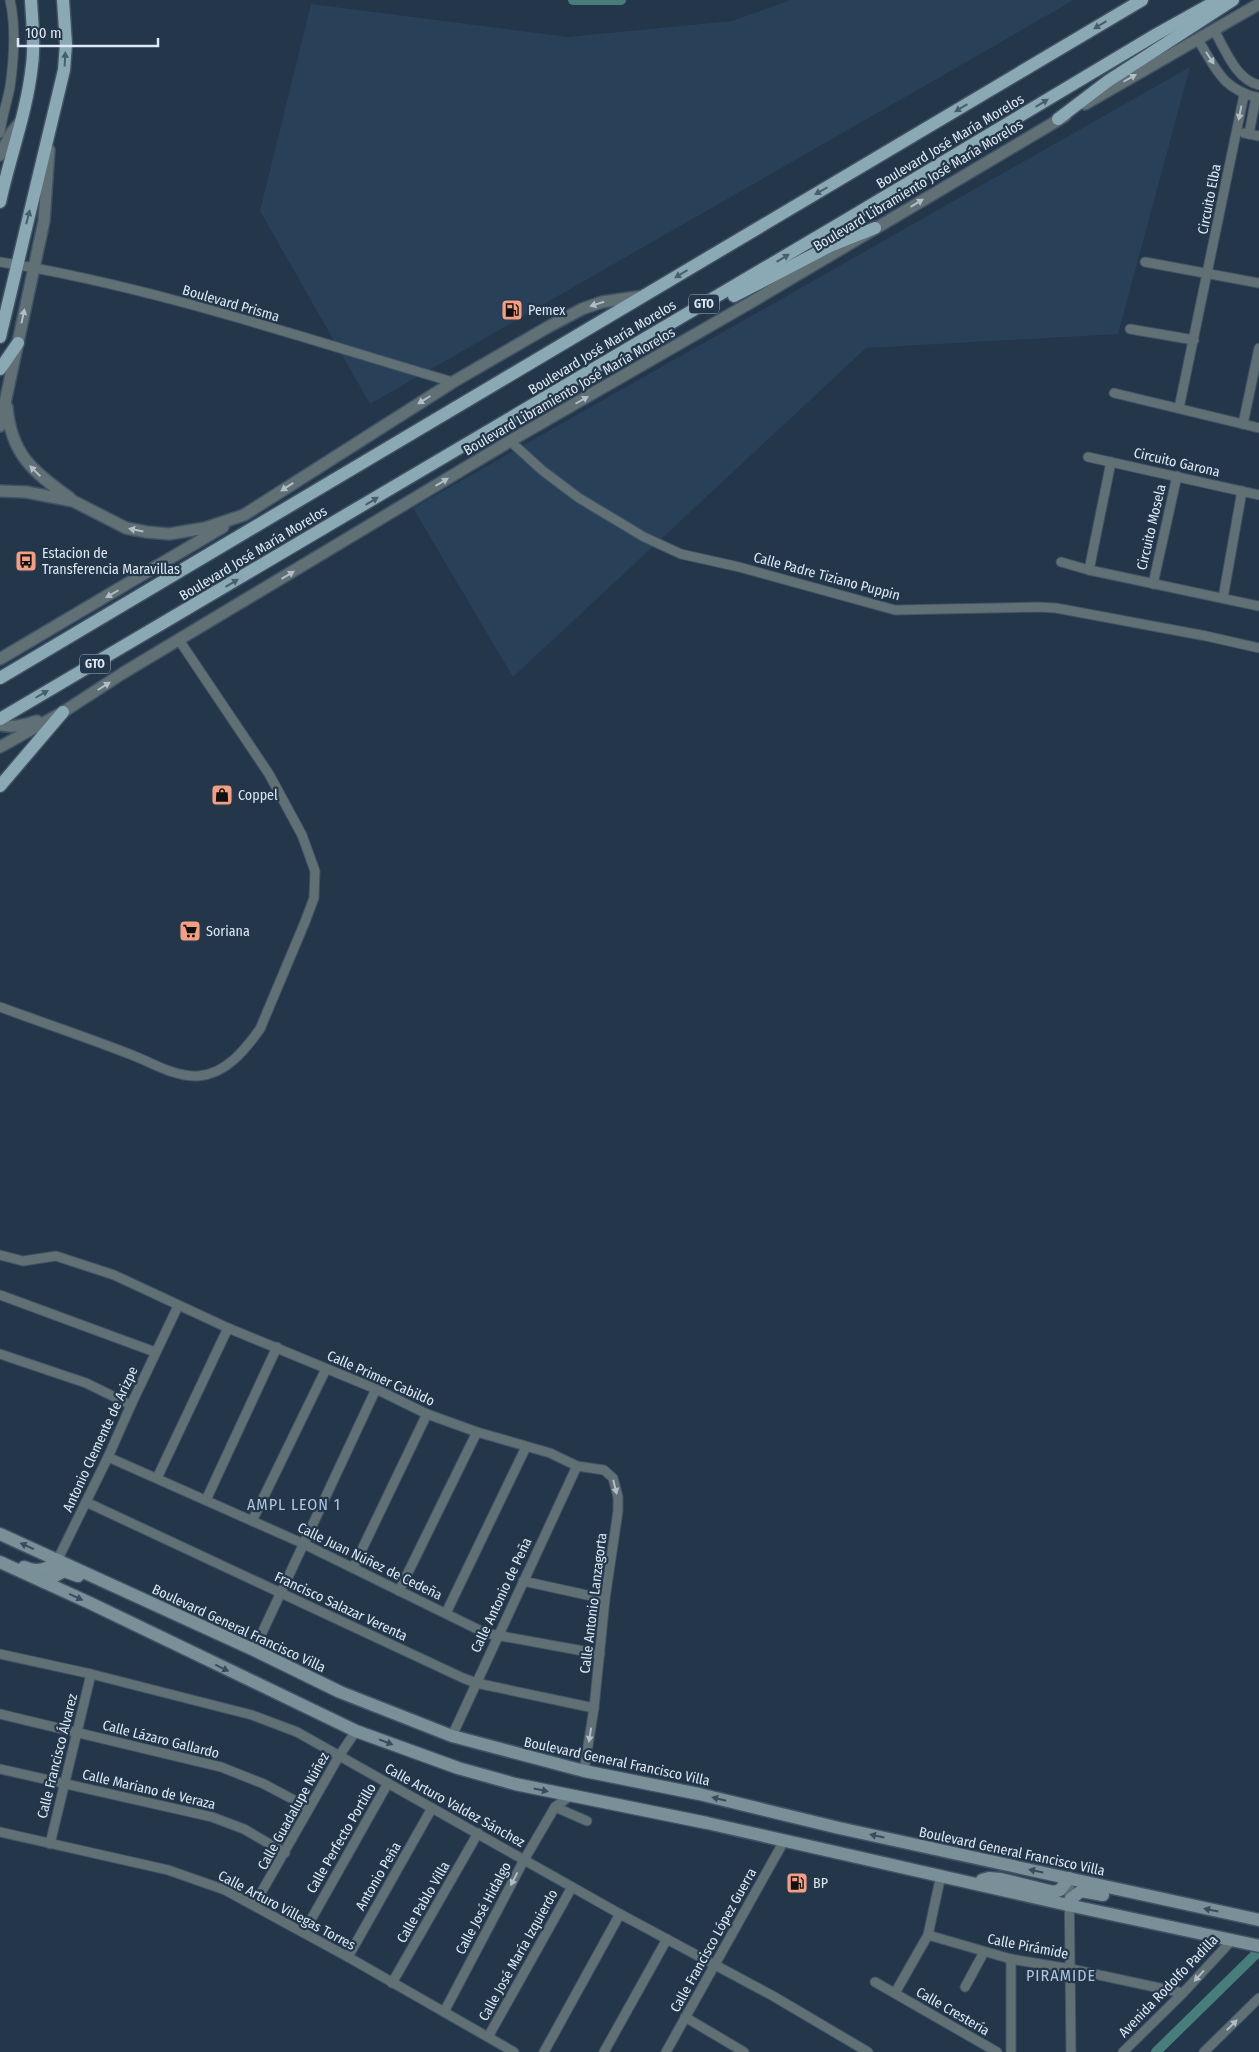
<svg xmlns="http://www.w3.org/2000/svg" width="1259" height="2052" font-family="'Fira Sans Condensed',sans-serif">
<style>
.built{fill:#294059}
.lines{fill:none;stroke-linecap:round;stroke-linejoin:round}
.canal{stroke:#477d7a;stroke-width:10}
.minor-casing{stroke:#415265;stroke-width:11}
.tertiary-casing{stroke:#415265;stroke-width:14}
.secondary-casing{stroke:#415265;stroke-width:15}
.primary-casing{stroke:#415265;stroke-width:15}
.minor{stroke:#617075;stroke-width:9}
.tertiary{stroke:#617075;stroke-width:11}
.secondary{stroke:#799098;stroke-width:12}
.primary{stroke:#8ba9b4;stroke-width:12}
.oneway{fill:#475e6f}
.oneway2{fill:#b1bec8}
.oneway3{fill:#384c5e}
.labels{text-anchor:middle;stroke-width:4.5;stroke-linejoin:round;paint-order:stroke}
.shield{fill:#23364a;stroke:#a4b3c2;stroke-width:1}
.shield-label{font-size:12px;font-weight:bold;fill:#dce8f5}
.street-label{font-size:14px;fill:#dce8f5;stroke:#23364a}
.poi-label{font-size:14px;fill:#dce8f5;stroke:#23364a;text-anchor:start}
.quarter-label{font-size:16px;letter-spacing:1px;fill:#aec5de;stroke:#23364a}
</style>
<rect width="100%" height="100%" fill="#23364a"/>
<g class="built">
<path d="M 790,0 L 1074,0 L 370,404 L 260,211 L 311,4 L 568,37 L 732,21 Z"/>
<path d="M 1190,67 L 1118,334 L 866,348 L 513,677 L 413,508 Z"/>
</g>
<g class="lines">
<g class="canal">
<path d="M 573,0 L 621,0"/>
<path d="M 1156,2052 L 1259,1951"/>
</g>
<g class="minor-casing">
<g id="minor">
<path d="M 1214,30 C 1225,49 1236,80 1259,85"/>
<path d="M 1198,40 C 1217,70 1222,89 1259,98"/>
<path d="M 0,133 C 2,117 7,102 10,87 C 14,59 16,27 10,0"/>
<path d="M 1244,133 L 1259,136"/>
<path d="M 1249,134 L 1256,97"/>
<path d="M 0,262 C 154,287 303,338 453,382"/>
<path d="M 1145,262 L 1259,283"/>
<path d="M 1130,329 L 1194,340"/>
<path d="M 1114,393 L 1259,428"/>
<path d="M 1179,408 L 1244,95"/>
<path d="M 1243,424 L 1259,348"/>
<path d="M 510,441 L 543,471 L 579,498 L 644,537 L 681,554 L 739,567 L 895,610 L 1038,607 L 1056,608 L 1206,636 L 1259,648"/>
<path d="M 1088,457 L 1259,495"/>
<path d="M 1061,562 L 1089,570 L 1259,606"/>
<path d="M 1089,570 L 1111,462"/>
<path d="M 1153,584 L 1177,476"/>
<path d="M 1223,598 L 1242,491"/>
<path d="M 0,1007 C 46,1024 92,1039 137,1057 C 156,1065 176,1077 198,1076 C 226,1074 245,1050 260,1029 L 305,922 L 314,898 L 315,871 L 302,835 L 269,774 L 179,640"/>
<path d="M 0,1255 L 23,1261 L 56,1256 L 114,1275 L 228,1328 L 376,1389 L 427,1414 L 477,1432 L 550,1453 L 577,1466 L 604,1470 L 613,1478 L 618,1497 L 618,1511 L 605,1599 L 594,1708 L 584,1771"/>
<path d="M 0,1295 L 155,1352"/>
<path d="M 0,1354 L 86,1383 L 131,1405"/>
<path d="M 108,1457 L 304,1544 L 479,1630 L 490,1634 L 600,1654"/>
<path d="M 157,1478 L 228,1328"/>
<path d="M 206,1500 L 277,1347"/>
<path d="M 86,1502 L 463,1678 L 476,1683 L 594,1708"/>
<path d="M 252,1521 L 326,1369"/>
<path d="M 55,1565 L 108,1457 L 131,1405 L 178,1306"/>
<path d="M 353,1568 L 427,1414"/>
<path d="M 523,1581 L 605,1599"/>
<path d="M 399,1591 L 477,1432"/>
<path d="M 446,1613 L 526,1447"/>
<path d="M 254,1650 L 376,1389"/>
<path d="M 0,1654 L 91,1674 L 252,1715 L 297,1732 L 620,1914 L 773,1996 L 868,2052"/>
<path d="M 0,1714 L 221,1767 L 264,1784 L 309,1808"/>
<path d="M 452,1736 L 577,1466"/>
<path d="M 0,1769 L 212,1817 L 244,1829 L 285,1853"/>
<path d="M 555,1807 L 587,1821"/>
<path d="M 0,1832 L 168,1870 L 225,1890 L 348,1957 L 514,2052"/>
<path d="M 50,1844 L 91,1674"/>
<path d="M 1069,1878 L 1071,2052"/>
<path d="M 254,1905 L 339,1756 L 356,1731"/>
<path d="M 304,1932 L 388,1783"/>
<path d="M 928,1935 L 1011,1959 L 1071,1969 L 1183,1993"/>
<path d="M 348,1957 L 432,1808"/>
<path d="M 1011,1959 L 1011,2052"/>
<path d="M 875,1982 L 997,2052"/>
<path d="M 392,1983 L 478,1833"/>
<path d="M 965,1987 L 984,1952"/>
<path d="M 895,1993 L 928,1935 L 941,1875"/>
<path d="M 444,2012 L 524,1860 L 555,1807 L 570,1796"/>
<path d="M 685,2017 L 744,2052"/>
<path d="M 488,2037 L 572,1887"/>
<path d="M 544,2052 L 620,1914"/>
<path d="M 604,2052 L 667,1939"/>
<path d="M 666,2052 L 784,1841"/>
<path d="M 1123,2052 L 1183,1993 L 1232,1940"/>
<path d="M 1204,2052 L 1259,1998"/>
</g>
</g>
<g class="tertiary-casing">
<g id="tertiary">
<path d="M 1085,104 L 1259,4"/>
<path d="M 0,155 L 12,132 L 22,120"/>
<path d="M 7,407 C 11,454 33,472 70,498"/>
<path d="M 0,426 L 44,221 L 49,150"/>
<path d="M 0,491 L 26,492 L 73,501 L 126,528 L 147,532 L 169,534 L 205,528 L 244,515 L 453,382 L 548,327 L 582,309 L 602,302 L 643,296"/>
<path d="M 0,659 L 223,527"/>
<path d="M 0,725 C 14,728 24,725 37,721"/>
<path d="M 0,747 L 63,712 L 123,673 L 510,441 L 748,304 L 1065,116"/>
</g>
</g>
<g class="secondary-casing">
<g id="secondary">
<path d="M 0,1534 L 254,1650 L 340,1692 L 452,1736 L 584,1771 L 699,1794 L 839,1828 L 1259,1920"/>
<path d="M 0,1562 L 90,1603 L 356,1731 L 458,1768 L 515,1784 L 707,1823 L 1068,1905 L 1259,1946"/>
<path d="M 24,1567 C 37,1573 48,1570 58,1560"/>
<path d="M 44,1582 L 64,1571 L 78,1576"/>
<path d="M 979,1884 L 982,1880 L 989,1878 L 1001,1879 L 1054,1892 L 1060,1890 L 1069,1878"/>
<path d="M 1068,1905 L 1071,1899 L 1081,1891 L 1103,1895"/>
</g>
</g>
<g class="primary-casing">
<g id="primary">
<path d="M 1058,119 L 1108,81 L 1233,0"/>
<path d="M 0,202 C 10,156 27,112 32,65 C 35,43 32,21 31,0"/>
<path d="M 734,296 L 830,246 L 875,228"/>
<path d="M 0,337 L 64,70 L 66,44 L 63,0"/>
<path d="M 0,369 L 18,343"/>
<path d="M 0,678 L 1142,0"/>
<path d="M 0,719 L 851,217 L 1157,34 L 1218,0"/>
<path d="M 0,786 L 63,712"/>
</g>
</g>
<use href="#minor" class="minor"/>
<use href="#tertiary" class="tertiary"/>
<use href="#secondary" class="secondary"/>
<use href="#primary" class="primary"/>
</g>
<defs><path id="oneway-solid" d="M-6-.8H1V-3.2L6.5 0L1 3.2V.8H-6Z" transform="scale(1.25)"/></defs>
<g class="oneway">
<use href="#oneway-solid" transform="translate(1100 25) rotate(149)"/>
<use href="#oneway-solid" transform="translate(65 59) rotate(-87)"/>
<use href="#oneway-solid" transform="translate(1042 103) rotate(-31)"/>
<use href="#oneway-solid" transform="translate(961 108) rotate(149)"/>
<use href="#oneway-solid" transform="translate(821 191) rotate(150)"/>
<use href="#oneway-solid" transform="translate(28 217) rotate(-76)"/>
<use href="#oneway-solid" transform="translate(783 258) rotate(-31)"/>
<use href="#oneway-solid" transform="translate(681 274) rotate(149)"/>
<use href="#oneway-solid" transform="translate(372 501) rotate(-31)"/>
<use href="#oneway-solid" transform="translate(232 583) rotate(-31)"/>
<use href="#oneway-solid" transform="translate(42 694) rotate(-30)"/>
</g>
<g class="oneway2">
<use href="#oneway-solid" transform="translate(1210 58) rotate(57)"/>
<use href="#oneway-solid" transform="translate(1130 78) rotate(-30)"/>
<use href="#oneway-solid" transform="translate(1240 113) rotate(101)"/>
<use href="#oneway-solid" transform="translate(917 203) rotate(-31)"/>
<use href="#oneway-solid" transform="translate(597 304) rotate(162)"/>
<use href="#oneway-solid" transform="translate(23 316) rotate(-78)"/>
<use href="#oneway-solid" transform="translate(424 400) rotate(148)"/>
<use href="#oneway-solid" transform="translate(582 400) rotate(-30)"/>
<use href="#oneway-solid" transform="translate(35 471) rotate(-136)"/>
<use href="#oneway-solid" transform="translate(442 482) rotate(-31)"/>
<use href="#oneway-solid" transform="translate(287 487) rotate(147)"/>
<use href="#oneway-solid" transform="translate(136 530) rotate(-168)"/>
<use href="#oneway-solid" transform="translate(288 575) rotate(-31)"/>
<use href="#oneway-solid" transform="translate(112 594) rotate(150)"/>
<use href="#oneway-solid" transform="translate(104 686) rotate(-32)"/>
<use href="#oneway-solid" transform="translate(615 1487) rotate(76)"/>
<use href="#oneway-solid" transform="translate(590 1735) rotate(99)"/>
<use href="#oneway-solid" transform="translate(514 1879) rotate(118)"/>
<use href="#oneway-solid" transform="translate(1199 1976) rotate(132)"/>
<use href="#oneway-solid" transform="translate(1232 2025) rotate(-45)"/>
</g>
<g class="oneway3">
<use href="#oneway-solid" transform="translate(27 1546) rotate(-156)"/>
<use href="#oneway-solid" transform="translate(76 1597) rotate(25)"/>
<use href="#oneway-solid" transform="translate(222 1668) rotate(26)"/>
<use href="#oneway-solid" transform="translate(386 1742) rotate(21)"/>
<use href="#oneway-solid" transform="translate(541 1790) rotate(12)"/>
<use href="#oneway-solid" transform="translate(719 1799) rotate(-166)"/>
<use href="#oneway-solid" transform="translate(877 1836) rotate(-168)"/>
<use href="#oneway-solid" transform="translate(1036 1871) rotate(-168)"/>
<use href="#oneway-solid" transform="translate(1211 1910) rotate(-168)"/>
</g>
<defs>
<g id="fuel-square" transform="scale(1.125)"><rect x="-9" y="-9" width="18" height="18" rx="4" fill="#f39f85" stroke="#23364a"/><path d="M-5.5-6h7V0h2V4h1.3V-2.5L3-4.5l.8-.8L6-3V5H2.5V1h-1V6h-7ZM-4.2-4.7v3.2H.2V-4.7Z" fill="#111"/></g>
<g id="bus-square" transform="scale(1.125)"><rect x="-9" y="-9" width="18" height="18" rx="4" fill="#f39f85" stroke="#23364a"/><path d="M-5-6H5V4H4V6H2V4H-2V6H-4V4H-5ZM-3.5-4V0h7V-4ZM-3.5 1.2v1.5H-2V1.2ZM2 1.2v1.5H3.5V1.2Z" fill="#111"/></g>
<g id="shop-square" transform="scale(1.125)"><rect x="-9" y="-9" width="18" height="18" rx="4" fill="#f39f85" stroke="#23364a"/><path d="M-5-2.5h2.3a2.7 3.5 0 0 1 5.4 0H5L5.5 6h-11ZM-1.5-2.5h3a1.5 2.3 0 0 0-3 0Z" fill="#111"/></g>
<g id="supermarket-square" transform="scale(1.125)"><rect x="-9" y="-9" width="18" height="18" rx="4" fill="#f39f85" stroke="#23364a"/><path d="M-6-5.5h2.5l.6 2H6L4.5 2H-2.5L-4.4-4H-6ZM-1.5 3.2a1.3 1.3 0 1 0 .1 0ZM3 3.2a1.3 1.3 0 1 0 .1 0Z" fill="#111"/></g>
</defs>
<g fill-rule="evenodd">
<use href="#fuel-square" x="512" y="310"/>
<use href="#bus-square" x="26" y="561"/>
<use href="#shop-square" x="222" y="795"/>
<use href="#supermarket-square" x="190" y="931"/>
<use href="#fuel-square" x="797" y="1883"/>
</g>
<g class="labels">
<g class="shield">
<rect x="689" y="294.5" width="30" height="19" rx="4"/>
<rect x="80" y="654.5" width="30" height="19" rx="4"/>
</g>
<g class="shield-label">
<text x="704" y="308">GTO</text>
<text x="95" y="668">GTO</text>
</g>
<g class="street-label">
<text transform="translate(950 141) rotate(-31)" y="5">Boulevard José María Morelos</text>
<text transform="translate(918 185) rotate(-31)" y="5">Boulevard Libramiento José María Morelos</text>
<text transform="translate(1209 199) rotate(-79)" y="5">Circuito Elba</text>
<text transform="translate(231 303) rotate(16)" y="5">Boulevard Prisma</text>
<text transform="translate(602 347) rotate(-31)" y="5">Boulevard José María Morelos</text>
<text transform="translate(569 391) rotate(-30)" y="5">Boulevard Libramiento José María Morelos</text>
<text transform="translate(1177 462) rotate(13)" y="5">Circuito Garona</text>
<text transform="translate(1151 527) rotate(-77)" y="5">Circuito Mosela</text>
<text transform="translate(253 553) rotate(-31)" y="5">Boulevard José María Morelos</text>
<text transform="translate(827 576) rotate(15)" y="5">Calle Padre Tiziano Puppin</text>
<text transform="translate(381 1378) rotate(24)" y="5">Calle Primer Cabildo</text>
<text transform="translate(100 1439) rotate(-65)" y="5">Antonio Clemente de Arizpe</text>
<text transform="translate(370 1561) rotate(26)" y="5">Calle Juan Núñez de Cedeña</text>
<text transform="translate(501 1595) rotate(-65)" y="5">Calle Antonio de Peña</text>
<text transform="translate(593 1603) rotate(-83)" y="5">Calle Antonio Lanzagorta</text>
<text transform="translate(341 1606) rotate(25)" y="5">Francisco Salazar Verenta</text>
<text transform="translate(239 1628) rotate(25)" y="5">Boulevard General Francisco Villa</text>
<text transform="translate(161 1739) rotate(14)" y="5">Calle Lázaro Gallardo</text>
<text transform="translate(57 1756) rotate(-76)" y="5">Calle Francisco Álvarez</text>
<text transform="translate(617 1761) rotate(12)" y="5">Boulevard General Francisco Villa</text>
<text transform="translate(149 1789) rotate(13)" y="5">Calle Mariano de Veraza</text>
<text transform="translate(455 1805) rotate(29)" y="5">Calle Arturo Valdez Sánchez</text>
<text transform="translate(293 1811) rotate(-61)" y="5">Calle Guadalupe Núñez</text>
<text transform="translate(341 1838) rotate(-60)" y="5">Calle Perfecto Portillo</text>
<text transform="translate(1012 1851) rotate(12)" y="5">Boulevard General Francisco Villa</text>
<text transform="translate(378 1876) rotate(-60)" y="5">Antonio Peña</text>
<text transform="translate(423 1902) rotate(-60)" y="5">Calle Pablo Villa</text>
<text transform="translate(483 1908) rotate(-62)" y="5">Calle José Hidalgo</text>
<text transform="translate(287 1910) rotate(28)" y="5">Calle Arturo Villegas Torres</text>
<text transform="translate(713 1940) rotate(-61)" y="5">Calle Francisco López Guerra</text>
<text transform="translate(1028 1946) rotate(11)" y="5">Calle Pirámide</text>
<text transform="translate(518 1955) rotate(-61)" y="5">Calle José María Izquierdo</text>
<text transform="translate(1168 1986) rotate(-46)" y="5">Avenida Rodolfo Padilla</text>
<text transform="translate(953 2011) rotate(30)" y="5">Calle Crestería</text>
</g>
<g class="poi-label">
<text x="528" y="315">Pemex</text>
<text x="42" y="558">Estacion de<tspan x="42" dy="16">Transferencia Maravillas</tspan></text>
<text x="238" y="800">Coppel</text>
<text x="206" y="936">Soriana</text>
<text x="813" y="1888">BP</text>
</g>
<g class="quarter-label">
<text x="294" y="1510">AMPL LEON 1</text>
<text x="1061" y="1981">PIRAMIDE</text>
</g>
</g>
<path d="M18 38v8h140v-8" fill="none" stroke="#dce8f5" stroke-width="2.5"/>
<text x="25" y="38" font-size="15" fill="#dce8f5" stroke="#23364a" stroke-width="4" paint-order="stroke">100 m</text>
</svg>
